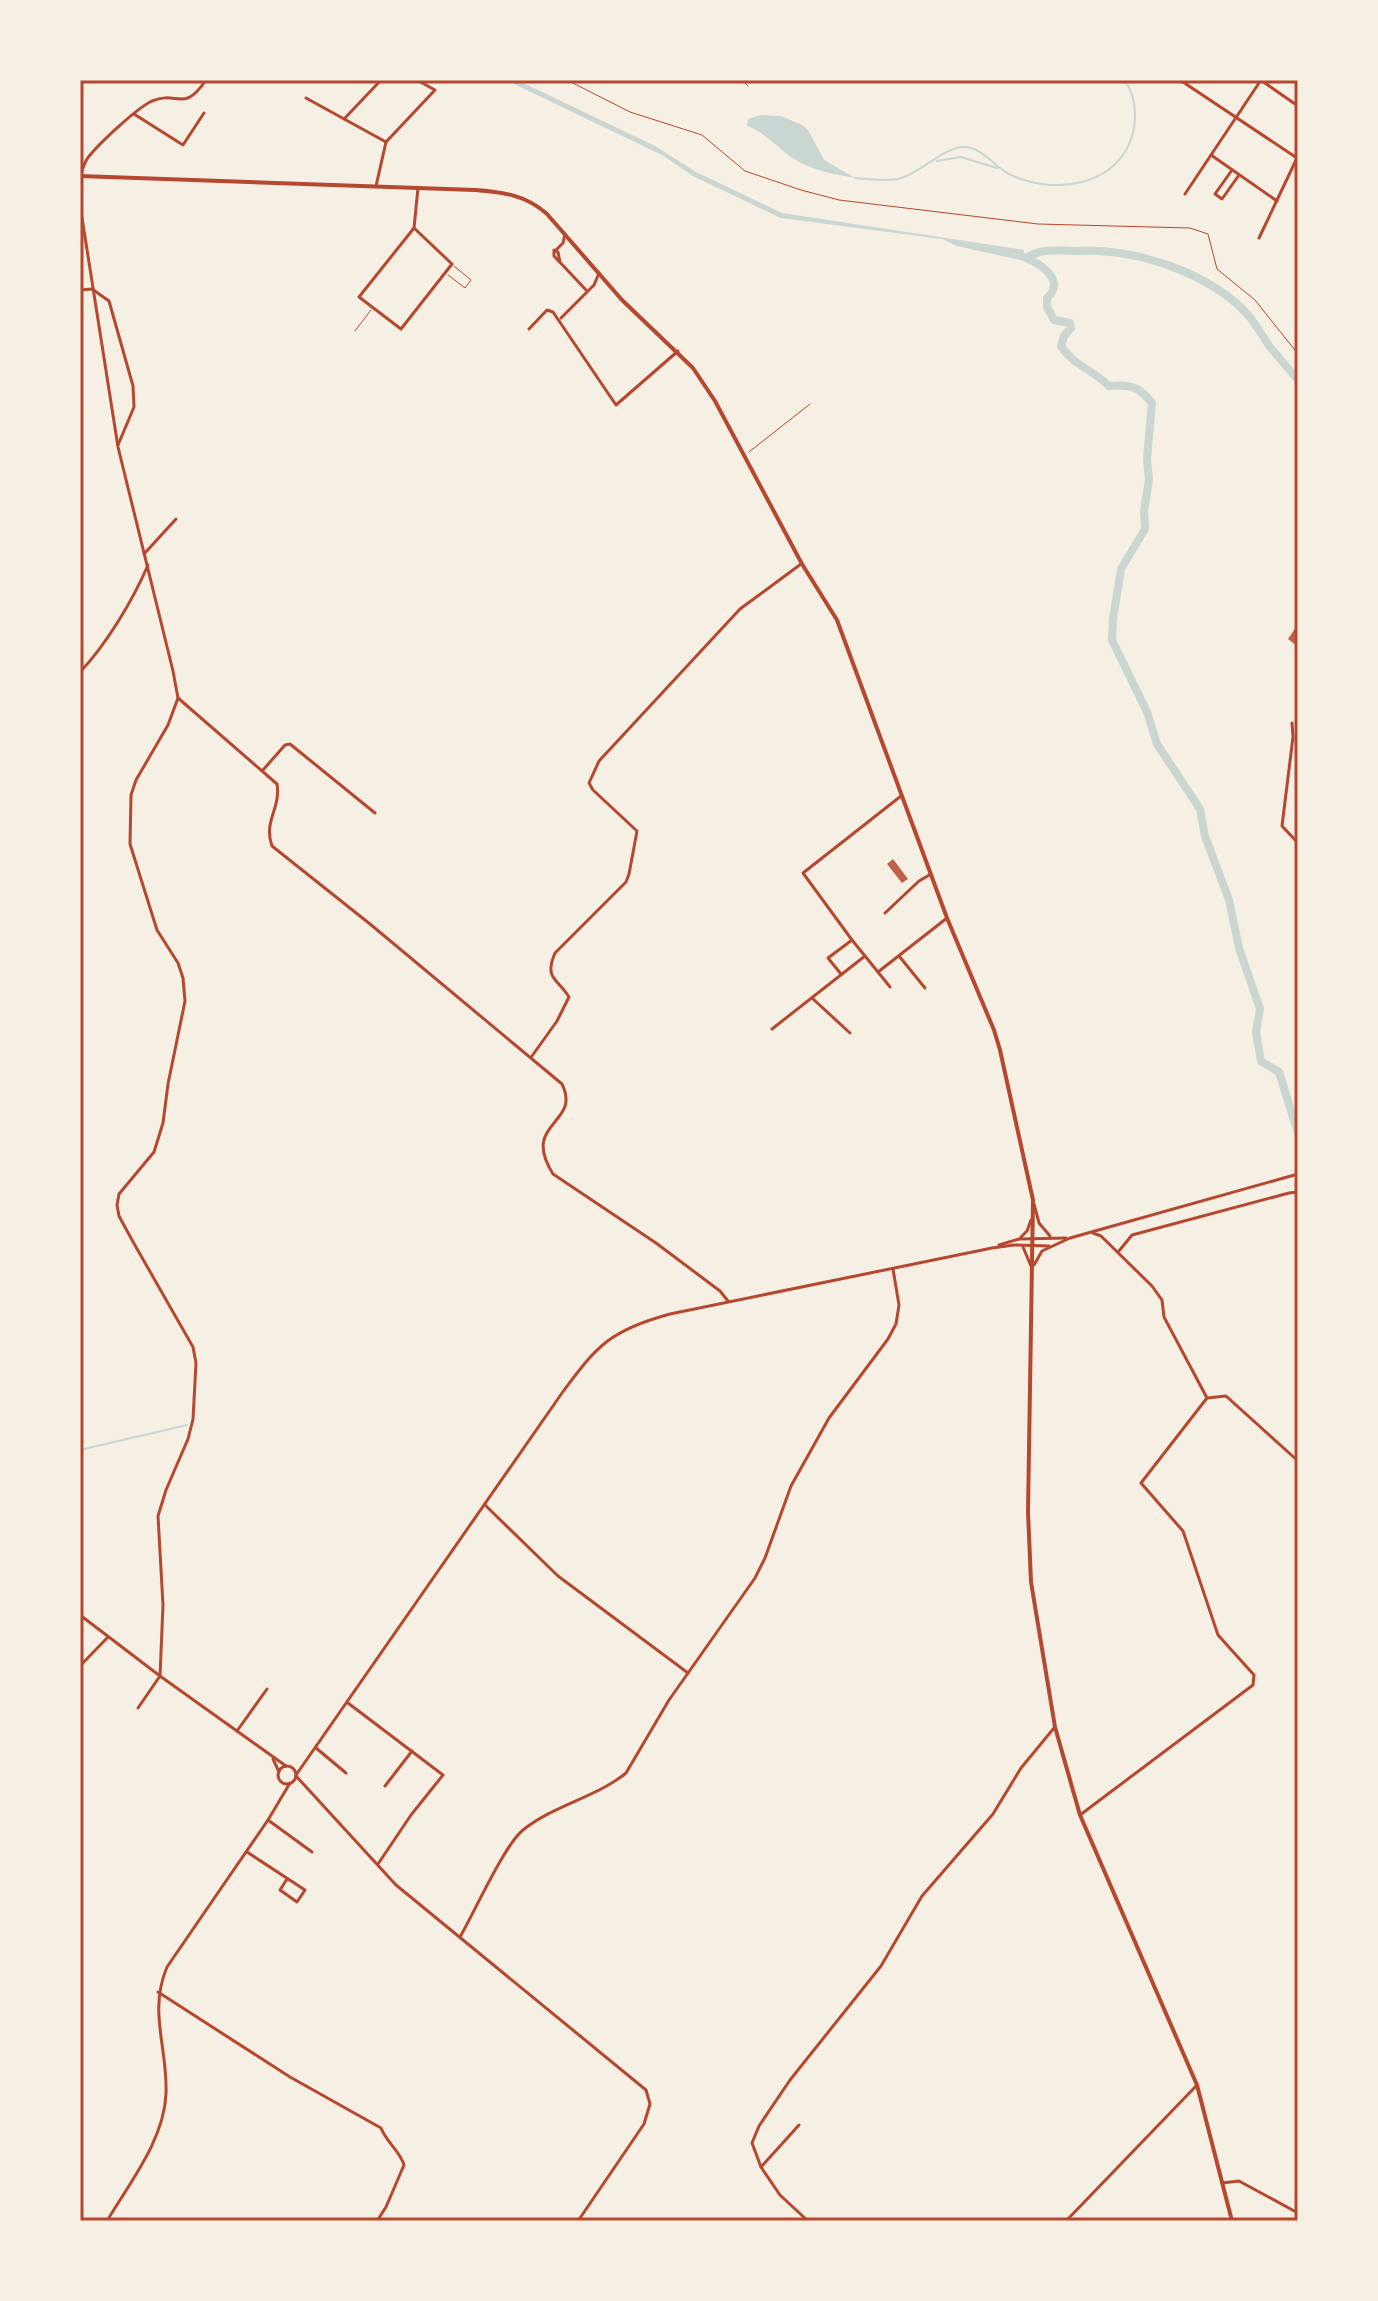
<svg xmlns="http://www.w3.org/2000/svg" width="1378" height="2301" font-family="'Times New Roman',serif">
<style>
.water{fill:#c9d6d2}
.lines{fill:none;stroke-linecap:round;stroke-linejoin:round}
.stream{stroke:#c9d6d2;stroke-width:2}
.river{stroke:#c9d6d2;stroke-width:8}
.building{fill:#bf614a}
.path{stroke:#b5482f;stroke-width:1}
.service{stroke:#b5482f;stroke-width:1}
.minor{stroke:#b5482f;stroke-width:3}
.tertiary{stroke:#b5482f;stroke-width:3}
.primary{stroke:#b5482f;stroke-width:4}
.neatline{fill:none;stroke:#b5482f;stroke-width:3}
</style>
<rect width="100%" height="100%" fill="#f6efe4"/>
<g class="water">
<path d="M 506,80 L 517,80 L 655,146 L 696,172 L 782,213 L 1024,250 L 1020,260 L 957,246 L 942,239 L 781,218 L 693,176 L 664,156 Z"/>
<path d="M 761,115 L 781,116 L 802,125 L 808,130 L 824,160 L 855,178 C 834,174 813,171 794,159 C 778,149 765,132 747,126 L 748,119 Z"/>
</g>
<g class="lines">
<g class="stream">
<path d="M 937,161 L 961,157 L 997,168"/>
<path d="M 855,178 C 870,179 884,182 898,179 C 920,174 943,147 964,147 C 983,147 995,168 1011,175 C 1054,195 1119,187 1133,133 C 1137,115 1135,96 1125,80"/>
<path d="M 80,1450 L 187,1425"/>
</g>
<g class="river">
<path d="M 1011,253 C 1031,257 1070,278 1047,298 L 1047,307 L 1054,320 L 1070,323 L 1071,328 L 1064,336 L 1061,346 C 1073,365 1093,370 1109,386 C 1129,384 1139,386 1152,403 L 1147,459 L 1149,480 L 1144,511 L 1145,529 L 1121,569 L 1113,619 L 1112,640 L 1147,712 L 1157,744 L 1200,809 L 1205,836 L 1229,900 L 1239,948 L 1260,1009 L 1256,1032 L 1261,1061 L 1279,1072 L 1298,1133"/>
<path d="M 1027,258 C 1041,247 1064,251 1081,251 C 1137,249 1211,273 1249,316 C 1257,326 1263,337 1270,347 C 1279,358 1289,369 1298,380"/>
</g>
</g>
<g class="building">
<path d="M 1296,627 L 1298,629 L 1297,646 L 1288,639 Z"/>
<path d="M 893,859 L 908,879 L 902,883 L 887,864 Z"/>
</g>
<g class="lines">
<g class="path">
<path d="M 567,80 L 630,112 L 702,135 L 745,171 L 801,190 L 839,200 L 1038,224 L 1190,228 L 1208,234 L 1217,269 L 1255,300 L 1298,354"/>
<path d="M 742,80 L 748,86"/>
<path d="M 749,452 L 810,404"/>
</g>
<g class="service">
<path d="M 448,275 L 465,288 L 471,280 L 454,266"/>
<path d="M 355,331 L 371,310"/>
</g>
<g class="minor">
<path d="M 1180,80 L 1297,158"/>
<path d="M 1262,81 L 1298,106"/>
<path d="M 306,98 L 386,142"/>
<path d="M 134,114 L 183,145 L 204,113"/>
<path d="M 345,118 L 381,80"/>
<path d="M 1211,155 L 1277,201"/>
<path d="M 1232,170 L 1215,194 L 1222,199 L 1239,175"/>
<path d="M 80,176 C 82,171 84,164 87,159 C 97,145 137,108 152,101 C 178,90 183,114 206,80"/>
<path d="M 376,186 L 386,142 L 435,90 L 417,80"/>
<path d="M 1185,194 L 1261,80"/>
<path d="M 80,205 L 118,447 L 173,671 L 178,698 L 168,725 L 136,780 L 131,795 L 130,844 L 157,930 L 178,963 L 183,978 L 185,1001 L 168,1084 L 163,1123 L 154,1152 L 119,1194 L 117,1205 L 119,1216 L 132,1240 L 193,1347 L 196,1363 L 193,1419 L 188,1439 L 166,1490 L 158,1516 L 163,1605 L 160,1676 L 138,1708"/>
<path d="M 414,228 L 452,264 L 401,329 L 359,297 Z"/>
<path d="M 414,228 L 418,188"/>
<path d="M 1259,238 L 1297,158"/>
<path d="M 556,250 L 563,243 L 565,234"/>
<path d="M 560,262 L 558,252 L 554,250 L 554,256 L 587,291"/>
<path d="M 80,290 L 92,289 L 109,301 L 133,386 L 134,407 L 118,445"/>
<path d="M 561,318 L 594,285 L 599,273"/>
<path d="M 529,329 L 547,310 L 553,312 L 616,405 L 678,351"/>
<path d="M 144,554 L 176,519"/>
<path d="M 80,672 C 106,645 133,600 148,565"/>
<path d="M 178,698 L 277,784 C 281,809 263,821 272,846 L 370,924 L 562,1084 C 582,1125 520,1121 553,1174 L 656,1243 L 720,1291 L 728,1301"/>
<path d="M 1292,723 L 1293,737 L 1282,826 L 1298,843"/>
<path d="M 263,770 L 285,745 L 290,744 L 375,813"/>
<path d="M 885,913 L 919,881 L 931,874"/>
<path d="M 852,940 L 803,873 L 901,796"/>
<path d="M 899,956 L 925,988"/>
<path d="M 841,974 L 828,958 L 852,940 L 865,956"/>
<path d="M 890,987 L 878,972 L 947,918"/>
<path d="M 812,998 L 850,1033"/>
<path d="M 772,1029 L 865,956 L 878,972"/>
<path d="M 532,1056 L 557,1021 L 569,997 C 557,978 544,979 555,953 L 626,882 L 629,874 L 637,831 L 593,790 L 589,783 L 599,761 L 740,609 L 801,564"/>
<path d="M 1119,1251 L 1132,1235 L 1289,1193 L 1298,1192"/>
<path d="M 1207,1398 L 1226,1396 L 1298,1461"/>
<path d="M 485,1505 L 558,1576 L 688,1673"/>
<path d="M 80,1615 L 160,1676 L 286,1766"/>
<path d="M 80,1666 L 108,1637"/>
<path d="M 348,1703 L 443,1775 L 411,1815 L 378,1864"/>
<path d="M 237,1731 L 267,1689"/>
<path d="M 316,1748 L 346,1773"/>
<path d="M 273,1759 L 279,1772"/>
<path d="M 296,1776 L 396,1885 L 646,2090 L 650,2104 L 644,2124 L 578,2221"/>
<path d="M 385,1786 L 412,1751"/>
<path d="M 1080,1815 L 1253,1685 L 1254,1675 L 1218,1635 L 1183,1531 L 1141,1483 L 1207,1398 L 1164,1317 L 1162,1300 L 1152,1286 L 1101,1236 L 1093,1233"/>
<path d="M 268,1820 L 312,1852"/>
<path d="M 247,1852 L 305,1890 L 297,1902 L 280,1890 L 287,1879"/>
<path d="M 460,1937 C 474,1913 505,1844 523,1830 C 554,1805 597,1797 626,1773 L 669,1700 L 755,1578 L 765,1558 L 791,1486 L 829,1418 L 888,1339 L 896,1324 L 899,1305 L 893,1269"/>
<path d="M 158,1992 L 290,2077 L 381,2128 C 387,2143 400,2151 404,2165 L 386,2207 L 377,2221"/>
<path d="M 799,2125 L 761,2167 L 780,2195 L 808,2221"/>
<path d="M 761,2167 L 752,2143 L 759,2126 L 790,2080 L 881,1966 L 922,1896 L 993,1814 L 1021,1768 L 1054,1728"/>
<path d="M 1222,2183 L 1239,2181 L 1298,2213"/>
<path d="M 80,2220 L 82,2221"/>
<path d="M 1066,2221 L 1197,2085"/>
</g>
<g class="tertiary">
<path d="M 1034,1204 L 1039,1223 L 1050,1236"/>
<path d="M 1021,1237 L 1027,1231 L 1031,1220"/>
<path d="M 999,1245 L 1019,1239 L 1066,1238"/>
<path d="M 1023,1247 L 1031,1266"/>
<path d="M 1034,1265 L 1042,1251 L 1070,1238 L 1298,1174"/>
<circle cx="287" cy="1775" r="9"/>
<path d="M 296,1775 L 562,1393 C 597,1345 611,1330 670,1314 L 992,1248 L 1014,1245 L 1049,1246"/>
<path d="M 107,2221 C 130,2182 164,2140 166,2094 C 168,2048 148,2012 167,1967 L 268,1820 L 290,1783"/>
</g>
<path class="primary" d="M 80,176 L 475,190 C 503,192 526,195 547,214 L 622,300 L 693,368 L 715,401 L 802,564 L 837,620 L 947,918 L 994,1030 L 1000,1050 L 1033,1200 L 1028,1512 L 1031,1582 L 1055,1727 L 1080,1815 L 1197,2085 L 1232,2221"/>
</g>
<rect width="1378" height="2301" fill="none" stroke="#f6efe4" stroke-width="164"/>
<rect x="82" y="82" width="1214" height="2137" class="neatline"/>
</svg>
